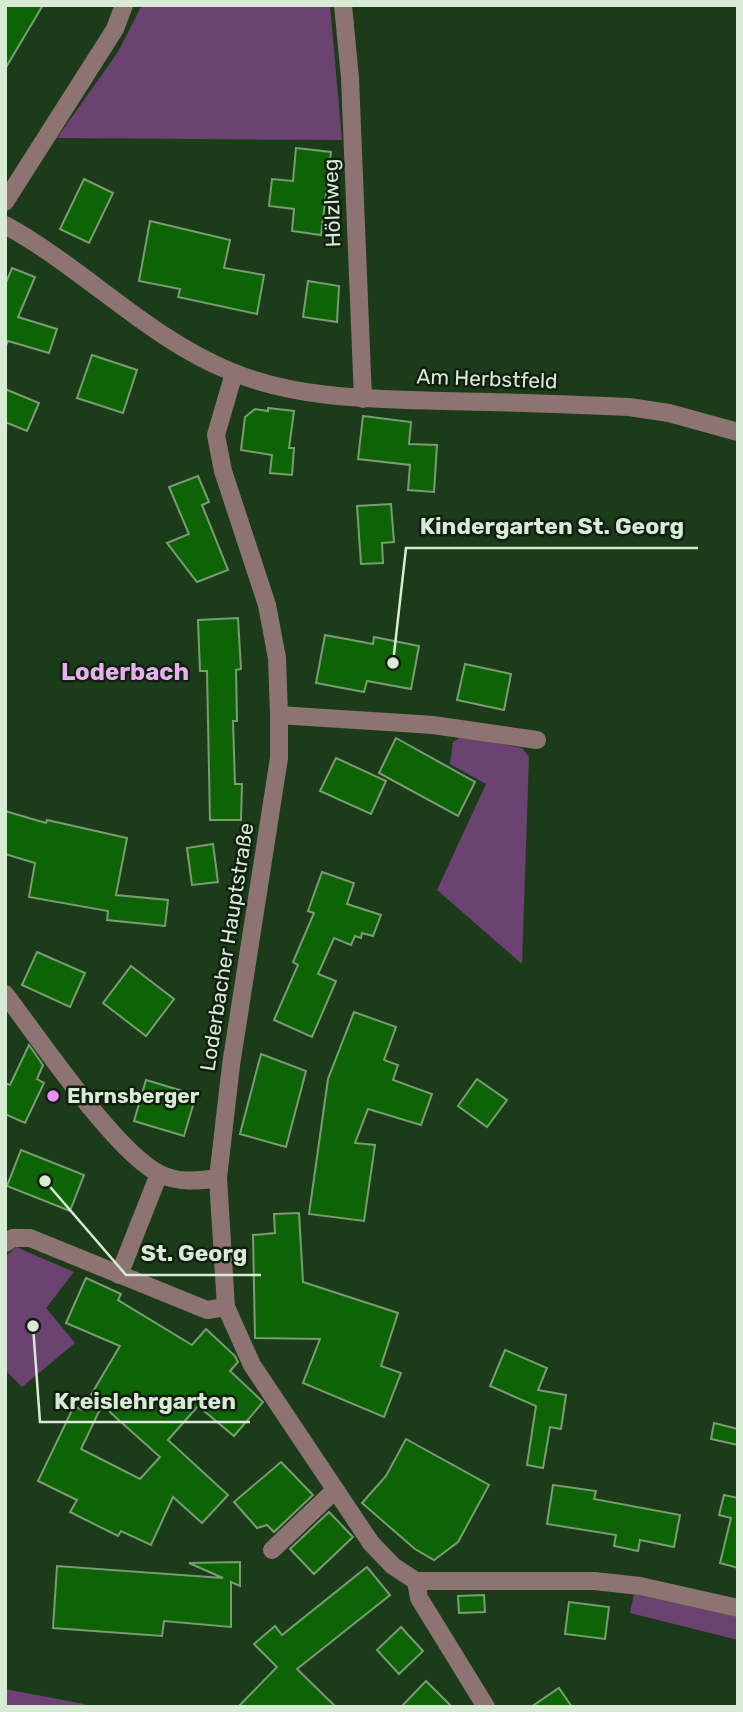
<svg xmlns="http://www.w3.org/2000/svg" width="743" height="1712" font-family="Rubik,sans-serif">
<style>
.green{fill:#6b4272}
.building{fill:#0e6404;stroke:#789c73;stroke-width:2;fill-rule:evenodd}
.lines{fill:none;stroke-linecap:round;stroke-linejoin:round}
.minor{stroke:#8d7473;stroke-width:18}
.poi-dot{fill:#ec8cfb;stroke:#111f10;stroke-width:2.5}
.labels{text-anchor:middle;stroke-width:5;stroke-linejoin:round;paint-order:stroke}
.street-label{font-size:21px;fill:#d7ebd5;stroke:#111f10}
.poi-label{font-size:21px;font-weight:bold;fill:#d7ebd5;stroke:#111f10;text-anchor:start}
.quarter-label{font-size:24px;font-weight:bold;fill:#e6b2ee;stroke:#111f10}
.leader{fill:none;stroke:#d7ebd5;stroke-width:2.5}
.callout-dot{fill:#d7ebd5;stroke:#111f10;stroke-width:2.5}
.callout-label{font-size:23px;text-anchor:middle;font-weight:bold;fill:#d7ebd5;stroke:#111f10;stroke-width:5;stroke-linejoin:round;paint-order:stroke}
</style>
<rect width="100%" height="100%" fill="#1c3c19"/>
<g class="green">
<path d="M 142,5 L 330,5 L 342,140 L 57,138 L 118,52 Z"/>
<path d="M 461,737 L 522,748 L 529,757 L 522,964 L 437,890 L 486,784 L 450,764 L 453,742 Z"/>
<path d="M 16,1247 L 74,1272 L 46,1308 L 75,1343 L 22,1387 L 5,1370 L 5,1257 Z"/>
<path d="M 634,1594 L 738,1617 L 738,1640 L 630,1613 Z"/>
<path d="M 5,1689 L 84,1704 L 87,1707 L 5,1707 Z"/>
</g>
<g class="building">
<path d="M 5,5 L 43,5 L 5,69 Z"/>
<path d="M 296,148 L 331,152 L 321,235 L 292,231 L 294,209 L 269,206 L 272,179 L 293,181 Z"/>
<path d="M 84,179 L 113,193 L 89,243 L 60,229 Z"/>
<path d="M 150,221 L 230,240 L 224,268 L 264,275 L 257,314 L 178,297 L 180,289 L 139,281 Z"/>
<path d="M 12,268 L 35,277 L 18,317 L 57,329 L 49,353 L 8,341 L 5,347 L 5,285 Z"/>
<path d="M 308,281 L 339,286 L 337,322 L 303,317 Z"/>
<path d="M 92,355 L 137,370 L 123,413 L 77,398 Z"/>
<path d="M 5,389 L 39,403 L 27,431 L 5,422 Z"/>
<path d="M 268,408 L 294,411 L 289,448 L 294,448 L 292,475 L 270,473 L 272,455 L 241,450 L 245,417 L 255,409 L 268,411 Z"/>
<path d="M 363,416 L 411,422 L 409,444 L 437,445 L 434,492 L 408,490 L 410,465 L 358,459 Z"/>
<path d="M 198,476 L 209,502 L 202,505 L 228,570 L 197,582 L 167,543 L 189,534 L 169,487 Z"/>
<path d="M 391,504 L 394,542 L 382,543 L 383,563 L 361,564 L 357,506 Z"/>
<path d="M 238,618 L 241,669 L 236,670 L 237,721 L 233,721 L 235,784 L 242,784 L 241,820 L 210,820 L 207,671 L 200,671 L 198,620 Z"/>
<path d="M 325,635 L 373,644 L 374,637 L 419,646 L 411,689 L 367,681 L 364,692 L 316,683 Z"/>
<path d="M 465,664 L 511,674 L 504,710 L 457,700 Z"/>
<path d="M 396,738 L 475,782 L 458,816 L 379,773 Z"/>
<path d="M 336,758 L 386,781 L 371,814 L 320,791 Z"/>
<path d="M 5,811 L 46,823 L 47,820 L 127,838 L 116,895 L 168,900 L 165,926 L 107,920 L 108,911 L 29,897 L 35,863 L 5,854 Z"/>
<path d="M 213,844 L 218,882 L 192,885 L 187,848 Z"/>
<path d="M 322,872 L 354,883 L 347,904 L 381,915 L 373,936 L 362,933 L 361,938 L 355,936 L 351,945 L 334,938 L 318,974 L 336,981 L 312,1037 L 274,1020 L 298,965 L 293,962 L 314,913 L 308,911 Z"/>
<path d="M 37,952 L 85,973 L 70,1007 L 22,985 Z"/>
<path d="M 131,966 L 174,999 L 146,1036 L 103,1003 Z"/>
<path d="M 354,1012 L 396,1027 L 384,1060 L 398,1065 L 393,1080 L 432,1094 L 421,1125 L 368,1109 L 355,1143 L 375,1145 L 364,1221 L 309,1214 L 328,1079 Z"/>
<path d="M 29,1045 L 43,1065 L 37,1079 L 44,1083 L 25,1123 L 5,1114 L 5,1083 L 10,1085 Z"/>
<path d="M 261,1054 L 306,1071 L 286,1147 L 240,1134 Z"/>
<path d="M 477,1079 L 507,1100 L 487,1127 L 458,1106 Z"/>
<path d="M 146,1080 L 196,1095 L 184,1136 L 134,1121 Z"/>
<path d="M 21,1150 L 84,1175 L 70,1211 L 7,1186 Z"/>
<path d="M 299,1213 L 303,1282 L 398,1313 L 381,1366 L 401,1373 L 384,1417 L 303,1383 L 320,1339 L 255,1338 L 253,1235 L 275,1233 L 274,1214 Z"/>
<path d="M 86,1278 L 121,1294 L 118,1300 L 192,1345 L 206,1329 L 235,1356 L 238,1362 L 230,1371 L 263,1402 L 234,1436 L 198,1406 L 168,1440 L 228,1495 L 202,1523 L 173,1497 L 151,1545 L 121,1531 L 118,1536 L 70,1512 L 77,1500 L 38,1481 L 74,1406 L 82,1410 L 120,1346 L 66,1323 ZM 102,1405 L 160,1457 L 140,1479 L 81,1449 Z"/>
<path d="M 505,1350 L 547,1368 L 538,1390 L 566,1395 L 561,1429 L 550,1427 L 543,1468 L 527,1465 L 536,1406 L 490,1386 Z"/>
<path d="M 714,1423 L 738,1429 L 738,1445 L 711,1439 Z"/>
<path d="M 406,1439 L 489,1485 L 458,1542 L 434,1560 L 415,1549 L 362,1503 L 386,1476 Z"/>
<path d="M 281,1462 L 313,1495 L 274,1532 L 267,1525 L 257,1528 L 234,1502 Z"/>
<path d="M 553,1485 L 596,1491 L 594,1499 L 680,1515 L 674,1547 L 640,1540 L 638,1551 L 614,1546 L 616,1535 L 547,1524 Z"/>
<path d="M 724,1495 L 738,1498 L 738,1568 L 720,1563 L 731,1518 L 719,1515 Z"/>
<path d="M 329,1512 L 353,1537 L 314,1574 L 290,1549 Z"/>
<path d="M 240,1562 L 240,1586 L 231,1582 L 231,1627 L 164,1621 L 162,1636 L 53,1628 L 57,1566 L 223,1578 L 189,1563 Z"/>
<path d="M 367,1567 L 390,1595 L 297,1669 L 336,1707 L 238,1707 L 277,1667 L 254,1644 L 275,1626 L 282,1635 Z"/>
<path d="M 484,1595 L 485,1612 L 459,1613 L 458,1596 Z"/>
<path d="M 569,1602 L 609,1607 L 605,1639 L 565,1634 Z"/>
<path d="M 401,1627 L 423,1651 L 399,1674 L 377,1650 Z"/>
<path d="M 426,1681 L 452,1707 L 401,1707 Z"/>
<path d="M 559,1688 L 572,1707 L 531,1707 Z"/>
</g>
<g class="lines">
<g class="minor">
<path d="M 343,5 L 350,78 L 363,399"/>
<path d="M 5,202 L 115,29 L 124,5"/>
<path d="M 5,225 C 84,268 149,339 232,372 C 299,399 372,399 442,401 C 504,402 567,404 629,407 L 669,413 L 738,432"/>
<path d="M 234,373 L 216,435 L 223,471 L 267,605 L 277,658 L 279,715 L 279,758 L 231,1065 L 218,1178 L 226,1307 L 252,1365 L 371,1543 L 393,1566 L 416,1581 L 594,1581 L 640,1586 L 738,1608"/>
<path d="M 279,715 L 433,725 L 537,740"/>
<path d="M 5,994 C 38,1037 116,1153 160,1174 C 178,1183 199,1181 218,1178"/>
<path d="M 5,1243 L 13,1238 L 30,1238 L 207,1310 L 226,1307"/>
<path d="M 119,1275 L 159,1174"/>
<path d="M 272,1550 L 334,1491"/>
<path d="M 416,1581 L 419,1598 L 486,1707"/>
</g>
</g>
<circle class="poi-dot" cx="53" cy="1096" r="7"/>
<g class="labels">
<g class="street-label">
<text transform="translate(332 203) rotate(-92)" y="7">Hölzlweg</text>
<text transform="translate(487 379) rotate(2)" y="7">Am Herbstfeld</text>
<text transform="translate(227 947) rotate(-81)" y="7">Loderbacher Hauptstraße</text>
</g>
<g class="poi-label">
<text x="67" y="1103">Ehrnsberger</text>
</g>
<g class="quarter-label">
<text x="125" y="680">Loderbach</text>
</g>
</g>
<path class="leader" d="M393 663L406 548H698M45 1181L126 1275H261M33 1326L40 1422H250"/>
<g class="callout-dot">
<circle cx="393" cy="663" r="7"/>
<circle cx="45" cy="1181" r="7"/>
<circle cx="33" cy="1326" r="7"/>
</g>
<g class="callout-label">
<text x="552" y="534">Kindergarten St. Georg</text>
<text x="194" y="1261">St. Georg</text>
<text x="145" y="1409">Kreislehrgarten</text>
</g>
<rect width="743" height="1712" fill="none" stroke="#d7ebd5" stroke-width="14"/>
</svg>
